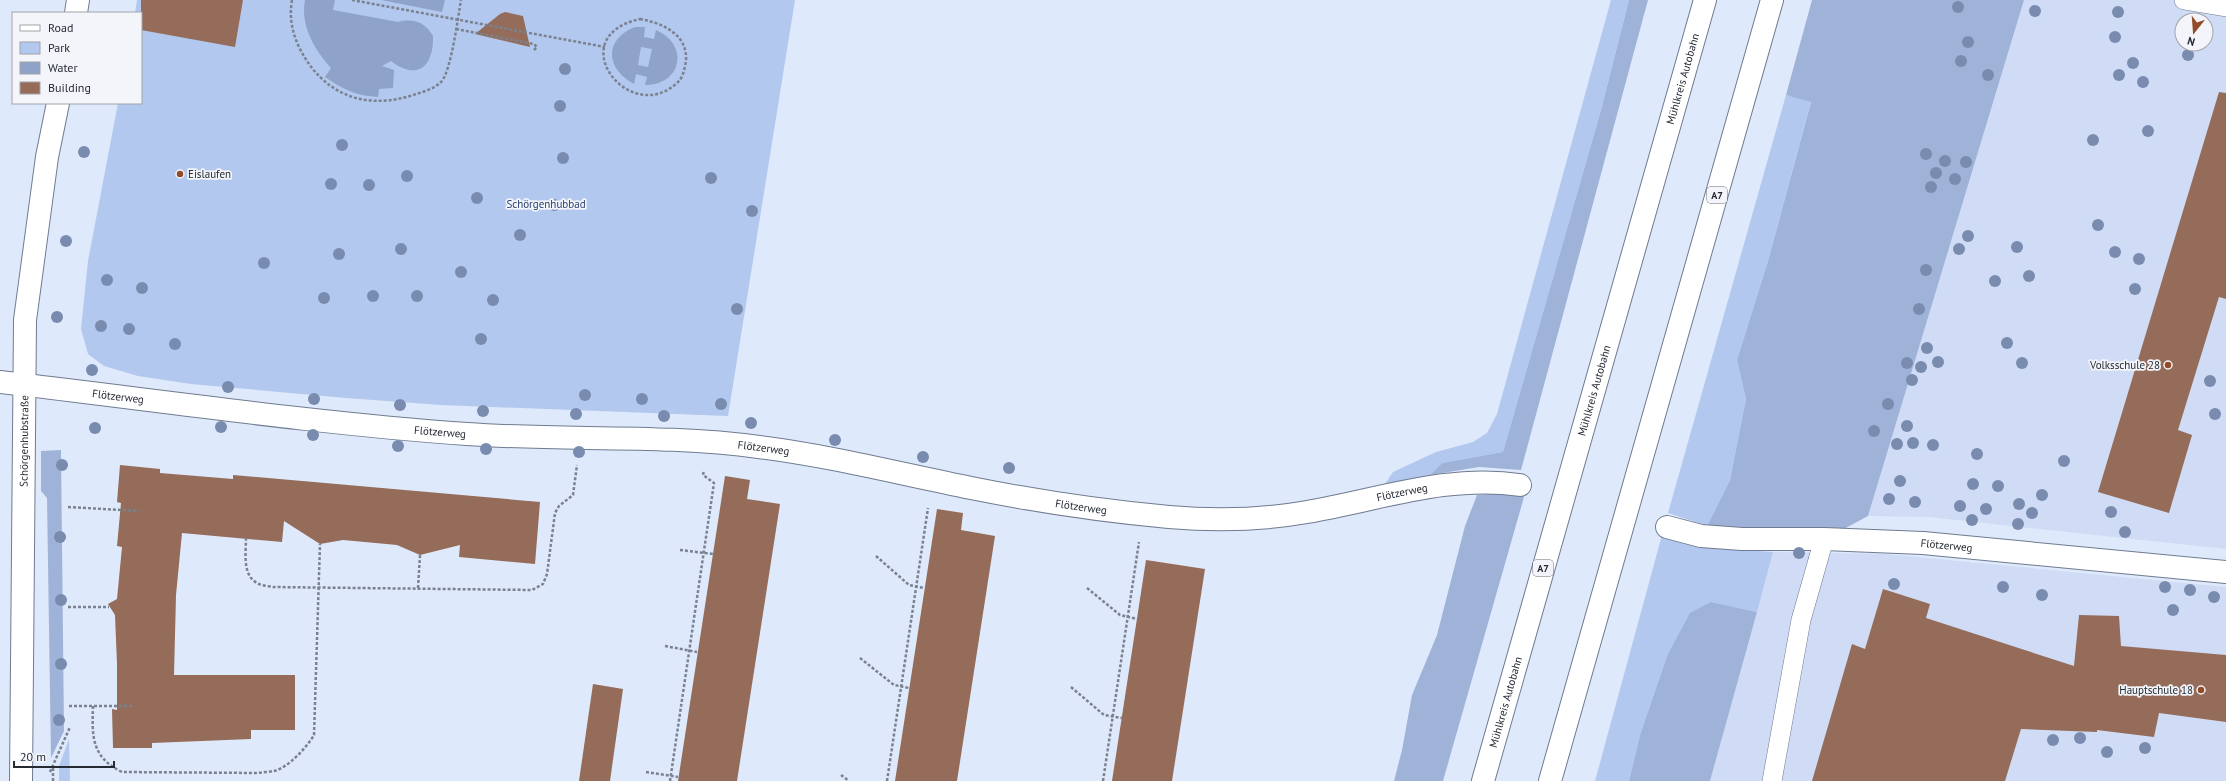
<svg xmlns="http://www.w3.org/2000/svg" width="2226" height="781" font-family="'PT Sans',sans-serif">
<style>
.built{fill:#d0dcf5;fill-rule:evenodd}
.green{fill:#b3c8ee}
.forest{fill:#9fb3d9}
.water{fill:#8fa2c7;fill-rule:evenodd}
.building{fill:#946c59}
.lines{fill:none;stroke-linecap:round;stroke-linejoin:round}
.lane-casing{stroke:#6f7b90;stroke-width:20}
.street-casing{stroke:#6f7b90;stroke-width:24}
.highway-casing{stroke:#6f7b90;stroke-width:24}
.path{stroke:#7a8290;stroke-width:2.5;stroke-dasharray:3 2;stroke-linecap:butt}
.lane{stroke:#fff;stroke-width:19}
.street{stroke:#fff;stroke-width:22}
.highway{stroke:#fff;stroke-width:22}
.tree{fill:#798caf}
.poi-dot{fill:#924b25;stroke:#f3f5fa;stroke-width:1.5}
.labels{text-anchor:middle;stroke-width:3.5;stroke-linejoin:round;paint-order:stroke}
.shield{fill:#f3f5fa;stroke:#63676f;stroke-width:1}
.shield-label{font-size:10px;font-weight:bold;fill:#252a33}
.street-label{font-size:11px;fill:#252a33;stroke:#f3f5fa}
.poi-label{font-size:11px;fill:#252a33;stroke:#f3f5fa;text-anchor:end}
.park-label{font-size:11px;fill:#273f70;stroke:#f3f5fa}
</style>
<rect width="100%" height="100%" fill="#dee9fc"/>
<g class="built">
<path d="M 2024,0 L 2226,0 L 2226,549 L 1928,517 L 1868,516 ZM 2182,20 L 2206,20 L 2206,44 L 2182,44 Z"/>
<path d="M 1773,552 L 1886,554 L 2226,587 L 2226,781 L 1710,781 Z"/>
</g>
<g class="green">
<path d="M 137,0 L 795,0 L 728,416 L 441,405 L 346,398 L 191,384 L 138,376 L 104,366 L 88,354 L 81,329 L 88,261 L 118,103 L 141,103 L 141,13 L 135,13 Z"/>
<path d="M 1611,0 L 1629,0 L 1601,110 L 1503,452 L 1442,463 L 1430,475 L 1385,484 L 1393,472 L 1436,452 L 1473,442 L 1487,433 L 1497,414 Z"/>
<path d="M 1786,95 L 1811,101 L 1768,261 L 1737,360 L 1746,399 L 1730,480 L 1707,526 L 1668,513 Z"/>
<path d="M 1662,535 L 1729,549 L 1773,552 L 1757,612 L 1711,602 L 1667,656 L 1640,735 L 1629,781 L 1595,781 Z"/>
<path d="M 69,739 L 70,781 L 59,781 L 59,766 Z"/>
</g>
<g class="forest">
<path d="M 1629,0 L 1648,0 L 1521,470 L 1479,467 L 1430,475 L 1442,463 L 1503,452 L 1601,110 Z"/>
<path d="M 1812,0 L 2024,0 L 1868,516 L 1842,530 L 1707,526 L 1730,480 L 1746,399 L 1737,360 L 1768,261 L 1811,102 L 1786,95 Z"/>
<path d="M 61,450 L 64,731 L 51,758 L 47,498 L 41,491 L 41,451 Z"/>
<path d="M 1505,493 L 1524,497 L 1443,781 L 1394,781 L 1402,750 L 1412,695 L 1437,635 L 1465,526 L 1477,495 Z"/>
<path d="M 1711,602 L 1757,612 L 1710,781 L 1629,781 L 1640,735 L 1667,656 L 1690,613 Z"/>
</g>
<g class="water">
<path d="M 305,0 L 335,0 L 333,10 L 398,22 C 413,18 425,22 433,36 C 434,67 417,81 391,61 L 382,66 L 394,70 L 393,88 L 379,89 L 378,97 C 357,96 342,89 325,77 L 331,68 C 315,50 300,26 305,0 Z"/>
<path d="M 381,0 L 445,0 L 442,12 Z"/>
<path d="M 635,27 L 645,27 L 644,37 L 654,39 L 656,30 C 689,44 683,85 645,85 L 647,77 L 636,74 L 634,84 C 606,69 603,40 635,27 ZM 641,47 L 652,49 L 648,67 L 638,65 Z"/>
</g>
<g class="building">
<path d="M 141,0 L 243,0 L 235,47 L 141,30 Z"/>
<path d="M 505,12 L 523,16 L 530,47 L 475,34 L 500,14 Z"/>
<path d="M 2219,92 L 2226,93 L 2226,299 L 2219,297 L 2178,430 L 2192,435 L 2169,513 L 2098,492 Z"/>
<path d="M 120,465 L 160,469 L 160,473 L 233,479 L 233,475 L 540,502 L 535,564 L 459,557 L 460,545 L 420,555 L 397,545 L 343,540 L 320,544 L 284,521 L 282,542 L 182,533 L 176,595 L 174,675 L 295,675 L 295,730 L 251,730 L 251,739 L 152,743 L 152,748 L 113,748 L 112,709 L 117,710 L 117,664 L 115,615 L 108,604 L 117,599 L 122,547 L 117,546 L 121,503 L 117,502 Z"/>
<path d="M 725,476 L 750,480 L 747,499 L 780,504 L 737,781 L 678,781 Z"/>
<path d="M 937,509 L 963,513 L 961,530 L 995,536 L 957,781 L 895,781 Z"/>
<path d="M 1146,560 L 1205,569 L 1172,781 L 1112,781 Z"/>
<path d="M 1883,589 L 1930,604 L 1926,618 L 2074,666 L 2079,615 L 2119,616 L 2121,646 L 2226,655 L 2226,722 L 2159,713 L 2154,737 L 2097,730 L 2097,732 L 2021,729 L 2005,781 L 1812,781 L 1852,644 L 1865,649 Z"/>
<path d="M 593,684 L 623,689 L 610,781 L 579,781 Z"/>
</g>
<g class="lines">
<g class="lane-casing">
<g id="lane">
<path d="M 2184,0 L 2226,7"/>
<path d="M 1772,781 L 1801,620 L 1824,539"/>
</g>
</g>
<g class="street-casing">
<g id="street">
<path d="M 76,13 L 78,0"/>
<path id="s1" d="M 0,382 C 156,400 311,423 467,434 C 564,441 663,434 759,447 C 831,456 901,474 971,488 C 1036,501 1103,511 1169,517 C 1215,521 1262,520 1307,512 C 1378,500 1448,474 1520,485"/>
<path id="s2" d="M 1667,527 L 1701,536 L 1742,539 L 1824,539 L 1923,543 L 2226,572"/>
<path id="s3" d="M 21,781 L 25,320 L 47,157 L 58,103"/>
</g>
</g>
<g class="highway-casing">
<g id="highway">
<path id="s4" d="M 1483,781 L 1705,0"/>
<path d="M 1550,781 L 1772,0"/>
</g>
</g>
<g class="path">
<path d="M 292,0 C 289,17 292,32 299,47 C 322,94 364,111 413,95 C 423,92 434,89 441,82 C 451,72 458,17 461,0"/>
<path d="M 352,0 L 605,47"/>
<path d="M 640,19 C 662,23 688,34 686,61 C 685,67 683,77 679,81 C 631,130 559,37 640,19 Z"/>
<path d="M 456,29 L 534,44 L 537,47 L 533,51"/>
<path d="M 68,507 L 139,511"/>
<path d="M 246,538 C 246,552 242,575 257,583 C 262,586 269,586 273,587 L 532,590 L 543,584 L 547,574 L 555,513 L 559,506 L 573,495 L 577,465"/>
<path d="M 680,550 L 713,554"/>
<path d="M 876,556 L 909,585 L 924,588"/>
<path d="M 418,588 L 420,555"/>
<path d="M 1087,588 L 1120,615 L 1137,619"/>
<path d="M 68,607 L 109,607"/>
<path d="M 665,646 L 697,652"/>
<path d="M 860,658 L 894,685 L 909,688"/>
<path d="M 1071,687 L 1104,715 L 1122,718"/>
<path d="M 69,706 L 134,706"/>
<path d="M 93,706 C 92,736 91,757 122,772 L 258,773 C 263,772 269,772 274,771 C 288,768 307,747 314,735 L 320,544"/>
<path d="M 53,768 L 53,781"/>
<path d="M 50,772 L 70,727"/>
<path d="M 646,772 L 678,777"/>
<path d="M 841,775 L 849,781"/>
<path d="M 670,781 L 714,483 L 703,475 L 704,470"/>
<path d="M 887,781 L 928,508"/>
<path d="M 1103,781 L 1139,542"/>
</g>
<use href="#lane" class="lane"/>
<use href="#street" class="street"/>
<use href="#highway" class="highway"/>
</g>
<g class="tree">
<circle cx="1958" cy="7" r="6"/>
<circle cx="2035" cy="11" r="6"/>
<circle cx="2118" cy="12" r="6"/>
<circle cx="2115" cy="37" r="6"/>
<circle cx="1968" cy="42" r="6"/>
<circle cx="2188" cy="55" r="6"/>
<circle cx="1961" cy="61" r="6"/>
<circle cx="2133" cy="63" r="6"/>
<circle cx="565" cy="69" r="6"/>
<circle cx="1988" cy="75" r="6"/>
<circle cx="2119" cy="75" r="6"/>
<circle cx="2143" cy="82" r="6"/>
<circle cx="560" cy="106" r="6"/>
<circle cx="2148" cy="131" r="6"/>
<circle cx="2093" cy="140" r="6"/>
<circle cx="342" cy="145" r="6"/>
<circle cx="84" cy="152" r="6"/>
<circle cx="1926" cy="154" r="6"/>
<circle cx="563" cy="158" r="6"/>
<circle cx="1945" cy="161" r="6"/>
<circle cx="1966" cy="162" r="6"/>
<circle cx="1936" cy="173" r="6"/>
<circle cx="407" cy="176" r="6"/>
<circle cx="711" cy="178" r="6"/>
<circle cx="1955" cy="179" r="6"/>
<circle cx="331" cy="184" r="6"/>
<circle cx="369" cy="185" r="6"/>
<circle cx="1931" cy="187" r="6"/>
<circle cx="477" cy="198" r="6"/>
<circle cx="554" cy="205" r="6"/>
<circle cx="752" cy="211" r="6"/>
<circle cx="2098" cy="225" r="6"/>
<circle cx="520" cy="235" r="6"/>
<circle cx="1968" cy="236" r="6"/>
<circle cx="66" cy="241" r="6"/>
<circle cx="2017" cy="247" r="6"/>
<circle cx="401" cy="249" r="6"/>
<circle cx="1959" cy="249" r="6"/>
<circle cx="2115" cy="252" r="6"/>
<circle cx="339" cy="254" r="6"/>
<circle cx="2139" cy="259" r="6"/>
<circle cx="264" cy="263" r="6"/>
<circle cx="1926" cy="270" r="6"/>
<circle cx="461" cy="272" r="6"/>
<circle cx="2029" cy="276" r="6"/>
<circle cx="107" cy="280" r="6"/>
<circle cx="1995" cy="281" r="6"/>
<circle cx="142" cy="288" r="6"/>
<circle cx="2135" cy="289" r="6"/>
<circle cx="373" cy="296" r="6"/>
<circle cx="417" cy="296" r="6"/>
<circle cx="324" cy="298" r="6"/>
<circle cx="493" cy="300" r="6"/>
<circle cx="737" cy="309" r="6"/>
<circle cx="1919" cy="309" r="6"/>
<circle cx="57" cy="317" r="6"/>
<circle cx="101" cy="326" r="6"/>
<circle cx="129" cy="329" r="6"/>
<circle cx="481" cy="339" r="6"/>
<circle cx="2007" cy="343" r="6"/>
<circle cx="175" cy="344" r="6"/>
<circle cx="1927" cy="348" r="6"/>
<circle cx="1938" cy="362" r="6"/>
<circle cx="1907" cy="363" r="6"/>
<circle cx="2022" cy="363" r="6"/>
<circle cx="1921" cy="367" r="6"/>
<circle cx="92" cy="370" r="6"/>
<circle cx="1912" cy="380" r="6"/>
<circle cx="2210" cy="381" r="6"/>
<circle cx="228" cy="387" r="6"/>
<circle cx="585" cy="395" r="6"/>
<circle cx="314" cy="399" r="6"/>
<circle cx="642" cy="399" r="6"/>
<circle cx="721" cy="404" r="6"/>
<circle cx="1888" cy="404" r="6"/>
<circle cx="400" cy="405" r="6"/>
<circle cx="483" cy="411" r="6"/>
<circle cx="576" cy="414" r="6"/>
<circle cx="2215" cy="414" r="6"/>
<circle cx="664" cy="416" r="6"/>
<circle cx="751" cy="423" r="6"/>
<circle cx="1907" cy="426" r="6"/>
<circle cx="221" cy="427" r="6"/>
<circle cx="95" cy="428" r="6"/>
<circle cx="1874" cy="431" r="6"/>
<circle cx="313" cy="435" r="6"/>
<circle cx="835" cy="440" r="6"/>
<circle cx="1913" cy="443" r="6"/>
<circle cx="1897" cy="444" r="6"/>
<circle cx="1933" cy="445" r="6"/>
<circle cx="398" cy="446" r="6"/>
<circle cx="486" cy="449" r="6"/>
<circle cx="579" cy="452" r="6"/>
<circle cx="1977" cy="454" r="6"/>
<circle cx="923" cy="457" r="6"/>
<circle cx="2064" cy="461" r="6"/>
<circle cx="62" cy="465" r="6"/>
<circle cx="1009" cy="468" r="6"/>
<circle cx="1900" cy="481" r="6"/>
<circle cx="1973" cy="484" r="6"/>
<circle cx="1998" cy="486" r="6"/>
<circle cx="2042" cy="495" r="6"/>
<circle cx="1889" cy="499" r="6"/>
<circle cx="1915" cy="502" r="6"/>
<circle cx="2019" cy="504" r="6"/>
<circle cx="1960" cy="506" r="6"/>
<circle cx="1986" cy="509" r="6"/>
<circle cx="2111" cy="512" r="6"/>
<circle cx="2032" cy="513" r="6"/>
<circle cx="1972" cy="520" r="6"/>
<circle cx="2018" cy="524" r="6"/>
<circle cx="2125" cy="532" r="6"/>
<circle cx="60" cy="537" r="6"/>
<circle cx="1799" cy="553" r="6"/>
<circle cx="1894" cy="584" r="6"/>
<circle cx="2003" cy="587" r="6"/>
<circle cx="2165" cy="587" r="6"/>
<circle cx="2190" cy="590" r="6"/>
<circle cx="2042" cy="595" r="6"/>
<circle cx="2214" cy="597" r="6"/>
<circle cx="61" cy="600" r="6"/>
<circle cx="2173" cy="610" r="6"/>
<circle cx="61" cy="664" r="6"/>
<circle cx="59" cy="720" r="6"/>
<circle cx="2080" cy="738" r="6"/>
<circle cx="2053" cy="740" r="6"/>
<circle cx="2145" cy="748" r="6"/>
<circle cx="2107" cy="752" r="6"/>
</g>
<g class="poi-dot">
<circle cx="180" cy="174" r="4"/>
<circle cx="2168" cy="365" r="4"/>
<circle cx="2201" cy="690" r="4"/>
</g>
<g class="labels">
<g class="shield">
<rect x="1707" y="187" width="20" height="16" rx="3"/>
<rect x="1533" y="560" width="20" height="16" rx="3"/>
</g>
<g class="shield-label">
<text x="1717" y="199">A7</text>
<text x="1543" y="572">A7</text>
</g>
<g class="street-label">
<text dy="4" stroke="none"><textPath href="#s4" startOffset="730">Mühlkreis Autobahn</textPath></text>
<text dy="4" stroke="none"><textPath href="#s4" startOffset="406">Mühlkreis Autobahn</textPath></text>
<text dy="4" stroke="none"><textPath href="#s1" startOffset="119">Flötzerweg</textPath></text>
<text dy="4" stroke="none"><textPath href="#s1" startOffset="443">Flötzerweg</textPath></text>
<text dy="4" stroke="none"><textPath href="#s3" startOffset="340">Schörgenhubstraße</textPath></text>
<text dy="4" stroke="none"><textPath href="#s1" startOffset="767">Flötzerweg</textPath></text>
<text dy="4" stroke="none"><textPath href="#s1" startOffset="1414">Flötzerweg</textPath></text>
<text dy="4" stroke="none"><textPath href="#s1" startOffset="1090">Flötzerweg</textPath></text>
<text dy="4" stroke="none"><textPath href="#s2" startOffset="281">Flötzerweg</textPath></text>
<text dy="4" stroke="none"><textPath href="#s4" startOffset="82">Mühlkreis Autobahn</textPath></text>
</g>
<g class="poi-label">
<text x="188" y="178" text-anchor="start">Eislaufen</text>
<text x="2160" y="369">Volksschule 28</text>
<text x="2193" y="694">Hauptschule 18</text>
</g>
<g class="park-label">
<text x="546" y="208">Schörgenhubbad</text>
</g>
</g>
<rect x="12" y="12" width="130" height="92" fill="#f3f5fa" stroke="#a1a4aa"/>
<rect x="20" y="25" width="20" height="6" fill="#ffffff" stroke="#a1a4aa"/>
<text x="48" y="32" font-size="12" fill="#252a33">Road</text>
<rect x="20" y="42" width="20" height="12" fill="#b3c8ee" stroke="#a1a4aa"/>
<text x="48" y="52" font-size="12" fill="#252a33">Park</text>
<rect x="20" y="62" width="20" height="12" fill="#8fa2c7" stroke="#a1a4aa"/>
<text x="48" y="72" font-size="12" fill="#252a33">Water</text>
<rect x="20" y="82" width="20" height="12" fill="#946c59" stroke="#a1a4aa"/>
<text x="48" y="92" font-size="12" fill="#252a33">Building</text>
<g transform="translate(2194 32) rotate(197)"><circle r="19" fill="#f3f5fa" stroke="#a1a4aa"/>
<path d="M0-3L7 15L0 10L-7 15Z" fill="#924b25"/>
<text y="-6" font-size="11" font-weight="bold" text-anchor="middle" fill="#252a33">N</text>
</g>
<path d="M14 761v6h100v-6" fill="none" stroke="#252a33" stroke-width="2"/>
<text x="20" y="761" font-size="12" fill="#252a33" stroke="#f3f5fa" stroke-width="3" paint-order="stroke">20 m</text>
</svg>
